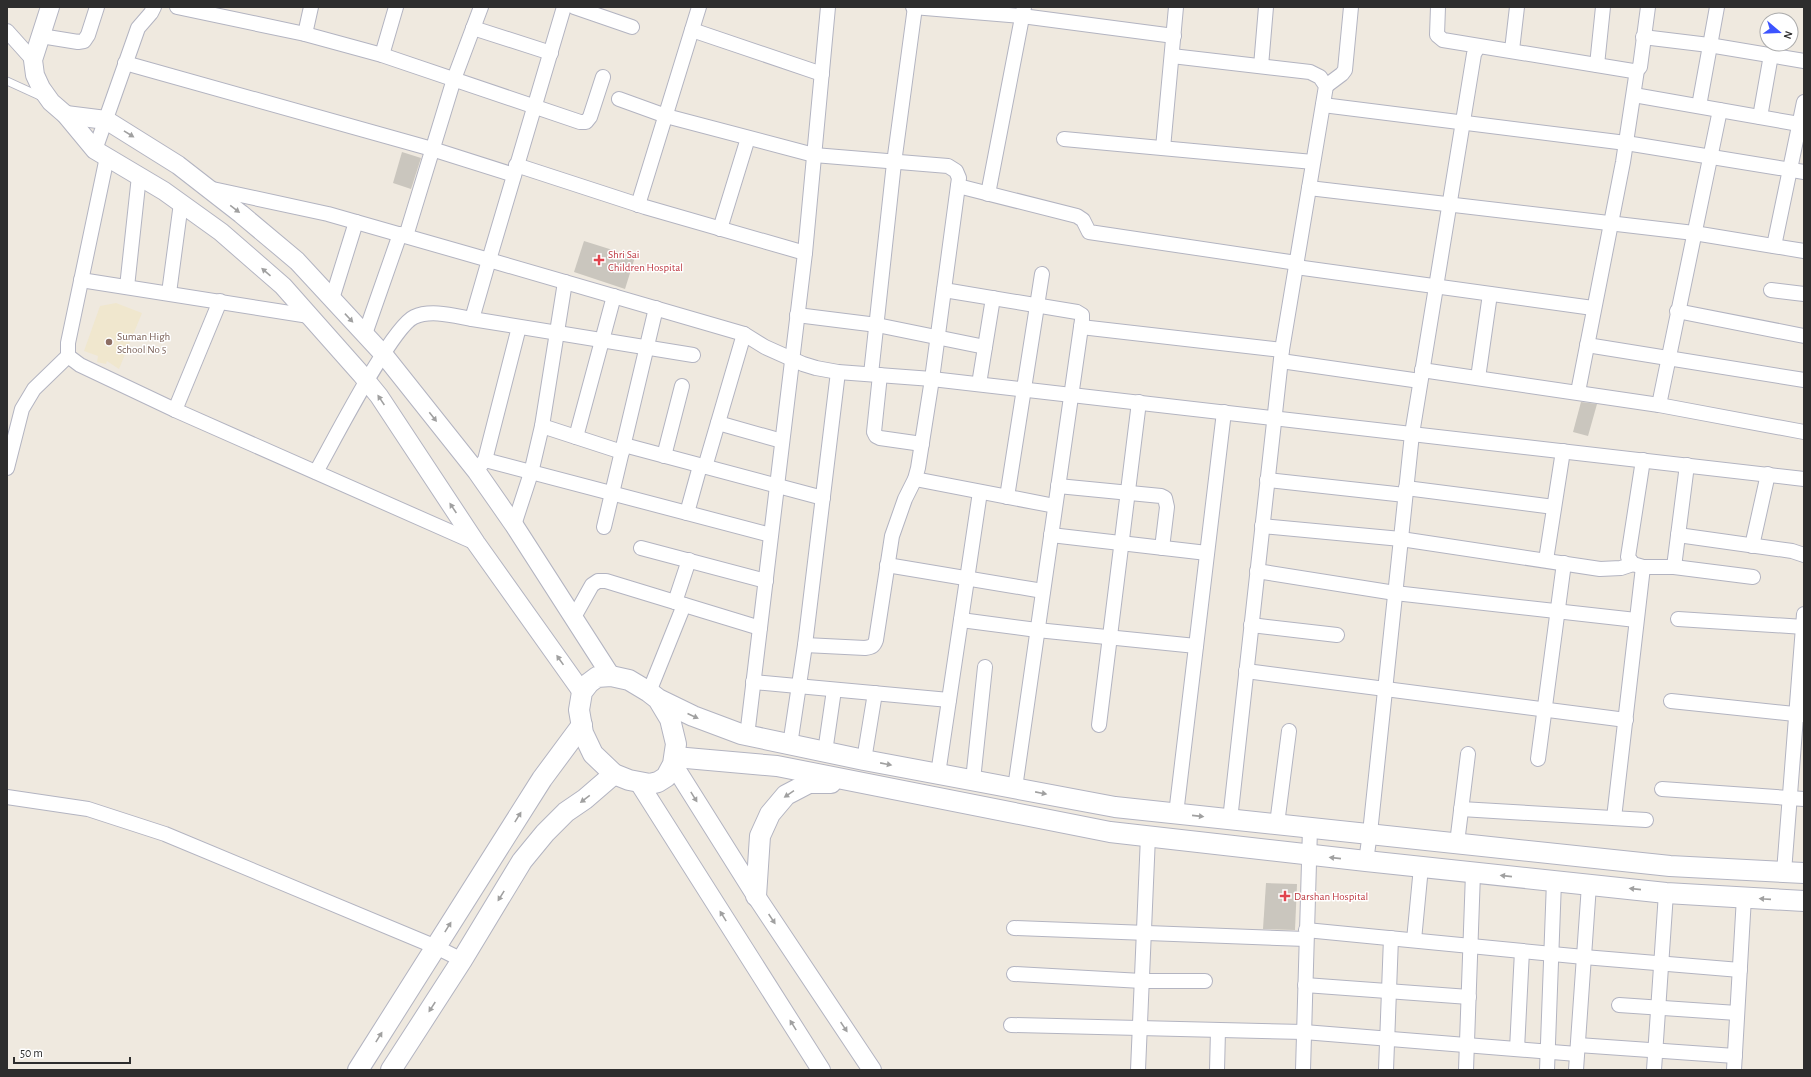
<svg xmlns="http://www.w3.org/2000/svg" width="1811" height="1077" font-family="'Alegreya Sans',sans-serif">
<style>
.education{fill:#f0e7ce}
.building{fill:#cac6be}
.lines{fill:none;stroke-linecap:round;stroke-linejoin:round}
.service-casing{stroke:#b3b4c1;stroke-width:9}
.minor-casing{stroke:#b3b4c1;stroke-width:16}
.tertiary-casing{stroke:#b3b4c1;stroke-width:20}
.secondary-casing{stroke:#b3b4c1;stroke-width:22}
.service{stroke:#fff;stroke-width:7}
.minor{stroke:#fff;stroke-width:14}
.tertiary{stroke:#fff;stroke-width:18}
.secondary{stroke:#fff;stroke-width:20}
.oneway{fill:#a0a0a0}
.health-dot{fill:#e0444e;stroke:#fff;stroke-width:1.5}
.education-dot{fill:#8d6e63;stroke:#fff;stroke-width:1.5}
.labels{text-anchor:middle;stroke-width:3;stroke-linejoin:round;paint-order:stroke}
.health-label{font-size:11px;fill:#be3a42;stroke:#fff;text-anchor:start}
.education-label{font-size:11px;fill:#785e54;stroke:#fff;text-anchor:start}
</style>
<rect width="100%" height="100%" fill="#efe9df"/>
<path class="education" d="M 116,303 L 142,313 L 119,369 L 107,361 L 106,364 L 97,362 L 98,356 L 84,351 L 100,306 Z"/>
<g class="building">
<path d="M 402,152 L 421,158 L 411,189 L 393,183 Z"/>
<path d="M 584,241 L 635,257 L 625,289 L 574,272 Z"/>
<path d="M 1581,402 L 1597,404 L 1588,436 L 1573,432 Z"/>
<path d="M 1266,883 L 1297,884 L 1295,930 L 1263,929 Z"/>
</g>
<g class="lines">
<g class="service-casing">
<path id="service" d="M 7,81 L 42,97"/>
</g>
<g class="minor-casing">
<g id="minor">
<path d="M 177,7 L 305,34 L 382,55 L 580,122 L 586,122 L 590,117 L 603,77"/>
<path d="M 574,7 L 632,27"/>
<path d="M 913,7 L 1022,16 L 1174,36"/>
<path d="M 1438,7 L 1437,35 L 1443,40 L 1633,71 L 1637,70 L 1640,67 L 1648,7"/>
<path d="M 473,28 L 551,53"/>
<path d="M 692,30 L 822,74"/>
<path d="M 7,31 L 33,60"/>
<path d="M 305,34 L 311,7"/>
<path d="M 41,36 L 78,42 L 84,41 L 88,35 L 97,7"/>
<path d="M 1643,37 L 1709,45 L 1804,61"/>
<path d="M 1512,50 L 1517,7"/>
<path d="M 382,55 L 396,7"/>
<path d="M 1172,56 L 1310,72 L 1320,77 L 1326,86 L 1282,350 L 1230,820"/>
<path d="M 125,63 L 432,149 L 514,175"/>
<path d="M 1597,65 L 1603,7"/>
<path d="M 1261,66 L 1266,7"/>
<path d="M 1326,86 L 1342,74 L 1345,70 L 1351,7"/>
<path d="M 1634,95 L 1799,124"/>
<path d="M 619,99 L 666,116 L 814,155 L 948,166 L 956,171 L 959,178 L 932,379 L 918,468 L 915,479 L 905,499 L 892,536 L 876,640 C 874,646 872,647 865,648 L 805,645"/>
<path d="M 1323,105 L 1626,143 L 1804,172"/>
<path d="M 1699,106 L 1717,7"/>
<path d="M 1760,117 L 1771,55"/>
<path d="M 1064,139 L 1313,162"/>
<path d="M 1163,148 L 1176,7"/>
<path d="M 95,150 L 138,28 L 151,13 L 154,7"/>
<path d="M 107,157 L 68,343 L 68,356 L 80,365 L 175,410 L 476,543"/>
<path d="M 516,165 L 645,207 L 805,253"/>
<path d="M 958,186 L 1077,216 L 1083,220 L 1089,232 L 1297,263"/>
<path d="M 208,188 L 328,214 L 489,260 L 564,7"/>
<path d="M 1309,188 L 1694,233 L 1804,251"/>
<path d="M 988,194 L 1024,7"/>
<path d="M 638,205 L 699,7"/>
<path d="M 720,229 L 748,138"/>
<path d="M 406,236 L 454,79 L 481,7"/>
<path d="M 1774,246 L 1804,102"/>
<path d="M 1296,267 L 1593,308"/>
<path d="M 81,280 L 309,316"/>
<path d="M 127,287 L 139,176"/>
<path d="M 944,290 L 1077,312 L 1082,315 L 1082,320 L 1015,788"/>
<path d="M 1771,290 L 1804,294"/>
<path d="M 169,293 L 181,203"/>
<path d="M 332,299 L 356,222"/>
<path d="M 1677,311 L 1804,336"/>
<path d="M 797,315 L 877,325 L 985,347"/>
<path d="M 472,319 L 693,355"/>
<path d="M 1081,327 L 1282,350"/>
<path d="M 365,334 L 400,234"/>
<path d="M 1587,345 L 1804,380"/>
<path d="M 1281,361 L 1420,381"/>
<path d="M 1422,370 L 1659,405 L 1804,432"/>
<path d="M 871,374 L 894,163 L 915,7"/>
<path d="M 880,375 L 874,432 L 876,436 L 880,438 L 922,444"/>
<path d="M 1478,378 L 1490,294"/>
<path d="M 979,384 L 993,298"/>
<path d="M 1578,392 L 1623,162 L 1637,70"/>
<path d="M 1659,405 L 1720,110"/>
<path d="M 175,410 L 220,301"/>
<path d="M 718,423 L 782,441"/>
<path d="M 542,426 L 622,452"/>
<path d="M 576,437 L 614,296"/>
<path d="M 624,445 L 823,498"/>
<path d="M 664,456 L 682,386"/>
<path d="M 485,460 L 771,535"/>
<path d="M 1643,460 L 1628,557 L 1633,564 L 1643,567 L 1674,567 L 1753,577"/>
<path d="M 480,466 L 485,460 L 519,327"/>
<path d="M 705,467 L 744,334"/>
<path d="M 7,468 L 22,409 L 34,389 L 68,356"/>
<path d="M 316,472 C 332,444 391,328 414,317 C 431,309 455,316 472,319 L 489,260 L 744,334 L 765,347 L 803,364 L 816,368 L 838,372 L 932,379 L 1804,479"/>
<path d="M 915,479 L 1055,506"/>
<path d="M 1267,480 L 1405,495"/>
<path d="M 1058,486 L 1161,496 L 1165,498 L 1167,507 L 1162,548"/>
<path d="M 1406,488 L 1554,507"/>
<path d="M 1007,497 L 1042,274"/>
<path d="M 687,513 L 700,466"/>
<path d="M 514,525 L 531,473 L 542,426 L 565,282"/>
<path d="M 1262,526 L 1401,539 L 1600,569 L 1621,568 L 1633,564"/>
<path d="M 604,527 L 656,308"/>
<path d="M 1051,535 L 1207,553"/>
<path d="M 1678,535 L 1792,551 L 1804,555"/>
<path d="M 1752,546 L 1768,474"/>
<path d="M 641,548 L 766,581"/>
<path d="M 1546,560 L 1563,451"/>
<path d="M 887,565 L 1043,591"/>
<path d="M 1674,567 L 1687,465"/>
<path d="M 1257,571 L 1395,593 L 1636,620"/>
<path d="M 675,602 L 689,560"/>
<path d="M 574,617 L 592,585 L 598,581 L 606,581 L 760,628"/>
<path d="M 1678,619 L 1804,627"/>
<path d="M 961,620 L 1037,630 L 1196,646"/>
<path d="M 1251,625 L 1337,635"/>
<path d="M 1246,671 L 1626,720"/>
<path d="M 753,682 L 949,700"/>
<path d="M 649,692 L 684,605"/>
<path d="M 1671,701 L 1804,715"/>
<path d="M 1099,725 L 1139,402"/>
<path d="M 747,736 L 805,253 L 828,7"/>
<path d="M 790,745 L 805,645 L 838,372"/>
<path d="M 825,752 L 834,690"/>
<path d="M 1538,759 L 1564,563"/>
<path d="M 864,760 L 875,693"/>
<path d="M 938,774 L 980,492"/>
<path d="M 973,780 L 985,667"/>
<path d="M 1662,789 L 1804,799"/>
<path d="M 7,797 L 88,809 L 165,834 L 436,947 L 462,960"/>
<path d="M 1461,809 L 1646,820"/>
<path d="M 1176,814 L 1224,412"/>
<path d="M 1614,818 L 1643,567"/>
<path d="M 1277,824 L 1289,731"/>
<path d="M 1457,843 L 1468,754"/>
<path d="M 1366,861 L 1370,833 L 1412,434 L 1474,54 L 1478,47"/>
<path d="M 1784,872 L 1804,614"/>
<path d="M 1014,928 L 1306,939"/>
<path d="M 1306,930 L 1584,957 L 1740,970"/>
<path d="M 1414,940 L 1421,867"/>
<path d="M 1014,974 L 1142,981 L 1205,981"/>
<path d="M 1305,985 L 1469,997"/>
<path d="M 1619,1005 L 1737,1013"/>
<path d="M 1011,1025 L 1304,1032 L 1577,1054"/>
<path d="M 1578,1045 L 1735,1056"/>
<path d="M 1517,1049 L 1522,951"/>
<path d="M 1138,1070 L 1148,836"/>
<path d="M 1217,1070 L 1218,1030"/>
<path d="M 1303,1070 L 1310,828"/>
<path d="M 1386,1070 L 1391,938"/>
<path d="M 1466,1070 L 1473,873"/>
<path d="M 1547,1070 L 1554,881"/>
<path d="M 1576,1070 L 1589,885"/>
<path d="M 1654,1070 L 1666,893"/>
<path d="M 1734,1070 L 1744,897"/>
</g>
</g>
<g class="tertiary-casing">
<g id="tertiary">
<path d="M 50,7 L 33,60 L 35,75 L 41,88 L 51,102 L 66,115 L 95,150 L 164,191 L 221,232 L 283,286 L 361,374 L 379,396 L 476,543 L 582,692"/>
<path d="M 66,115 L 106,120 L 178,165 L 241,214 L 297,261 L 384,355 L 477,472 L 514,525 L 611,676"/>
<path d="M 673,764 L 756,896 L 872,1070"/>
<path d="M 639,783 L 821,1070"/>
</g>
</g>
<g class="secondary-casing">
<g id="secondary">
<path d="M 658,699 L 670,719 L 676,744 L 673,764 L 666,777 L 658,782 L 650,784 L 629,780 L 614,774 L 593,754 L 583,733 L 579,710 L 582,692 L 589,683 L 597,677 L 611,676 L 629,680 L 649,692 L 658,699 L 693,716 L 741,734 L 864,760 L 1115,807 L 1670,866 L 1804,873"/>
<path d="M 675,757 L 777,766 L 1110,832 L 1366,861 L 1666,893 L 1804,901"/>
<path d="M 756,896 L 760,836 L 770,814 L 786,795 L 809,783 L 831,783"/>
<path d="M 358,1070 L 542,779 L 582,725"/>
<path d="M 391,1070 L 462,960 L 522,861 L 545,833 L 566,812 L 585,799 L 614,774"/>
</g>
</g>
<use href="#service" class="service"/>
<use href="#minor" class="minor"/>
<use href="#tertiary" class="tertiary"/>
<use href="#secondary" class="secondary"/>
</g>
<defs><path id="oneway-solid" d="M-6-.8H1V-3.2L6.5 0L1 3.2V.8H-6Z"/></defs>
<g class="oneway">
<use href="#oneway-solid" transform="translate(129 134) rotate(32)"/>
<use href="#oneway-solid" transform="translate(235 209) rotate(37)"/>
<use href="#oneway-solid" transform="translate(266 272) rotate(-139)"/>
<use href="#oneway-solid" transform="translate(349 318) rotate(47)"/>
<use href="#oneway-solid" transform="translate(381 400) rotate(-124)"/>
<use href="#oneway-solid" transform="translate(433 417) rotate(52)"/>
<use href="#oneway-solid" transform="translate(453 508) rotate(-124)"/>
<use href="#oneway-solid" transform="translate(560 660) rotate(-125)"/>
<use href="#oneway-solid" transform="translate(693 716) rotate(24)"/>
<use href="#oneway-solid" transform="translate(886 764) rotate(11)"/>
<use href="#oneway-solid" transform="translate(1041 793) rotate(11)"/>
<use href="#oneway-solid" transform="translate(789 794) rotate(146)"/>
<use href="#oneway-solid" transform="translate(694 797) rotate(58)"/>
<use href="#oneway-solid" transform="translate(585 799) rotate(143)"/>
<use href="#oneway-solid" transform="translate(1198 816) rotate(6)"/>
<use href="#oneway-solid" transform="translate(518 817) rotate(-58)"/>
<use href="#oneway-solid" transform="translate(1335 858) rotate(-174)"/>
<use href="#oneway-solid" transform="translate(1506 876) rotate(-174)"/>
<use href="#oneway-solid" transform="translate(1635 889) rotate(-174)"/>
<use href="#oneway-solid" transform="translate(501 896) rotate(122)"/>
<use href="#oneway-solid" transform="translate(1765 899) rotate(-176)"/>
<use href="#oneway-solid" transform="translate(723 916) rotate(-122)"/>
<use href="#oneway-solid" transform="translate(772 919) rotate(56)"/>
<use href="#oneway-solid" transform="translate(448 927) rotate(-58)"/>
<use href="#oneway-solid" transform="translate(432 1007) rotate(123)"/>
<use href="#oneway-solid" transform="translate(793 1025) rotate(-122)"/>
<use href="#oneway-solid" transform="translate(844 1027) rotate(56)"/>
<use href="#oneway-solid" transform="translate(379 1037) rotate(-58)"/>
</g>
<g class="health-dot">
<path d="M597 254h4v4h4v4h-4v4h-4v-4h-4v-4h4z"/>
<path d="M1283 890h4v4h4v4h-4v4h-4v-4h-4v-4h4z"/>
</g>
<circle class="education-dot" cx="109" cy="342" r="4"/>
<g class="labels">
<g class="health-label">
<text x="608" y="258">Shri Sai<tspan x="608" dy="13">Children Hospital</tspan></text>
<text x="1294" y="900">Darshan Hospital</text>
</g>
<g class="education-label">
<text x="117" y="340">Suman High<tspan x="117" dy="13">School No 5</tspan></text>
</g>
</g>
<rect width="1811" height="1077" fill="none" stroke="#2d2d2d" stroke-width="16"/>
<g transform="translate(1779 32) rotate(109)"><circle r="19" fill="#ffffff" stroke="#ababab"/>
<path d="M0-3L7 15L0 10L-7 15Z" fill="#3c54ff"/>
<text y="-6" font-size="11" font-weight="bold" text-anchor="middle" fill="#2d2d2d">N</text>
</g>
<path d="M14 1057v6h116v-6" fill="none" stroke="#2d2d2d" stroke-width="2"/>
<text x="20" y="1057" font-size="12" fill="#2d2d2d" stroke="#ffffff" stroke-width="3" paint-order="stroke">50 m</text>
</svg>
